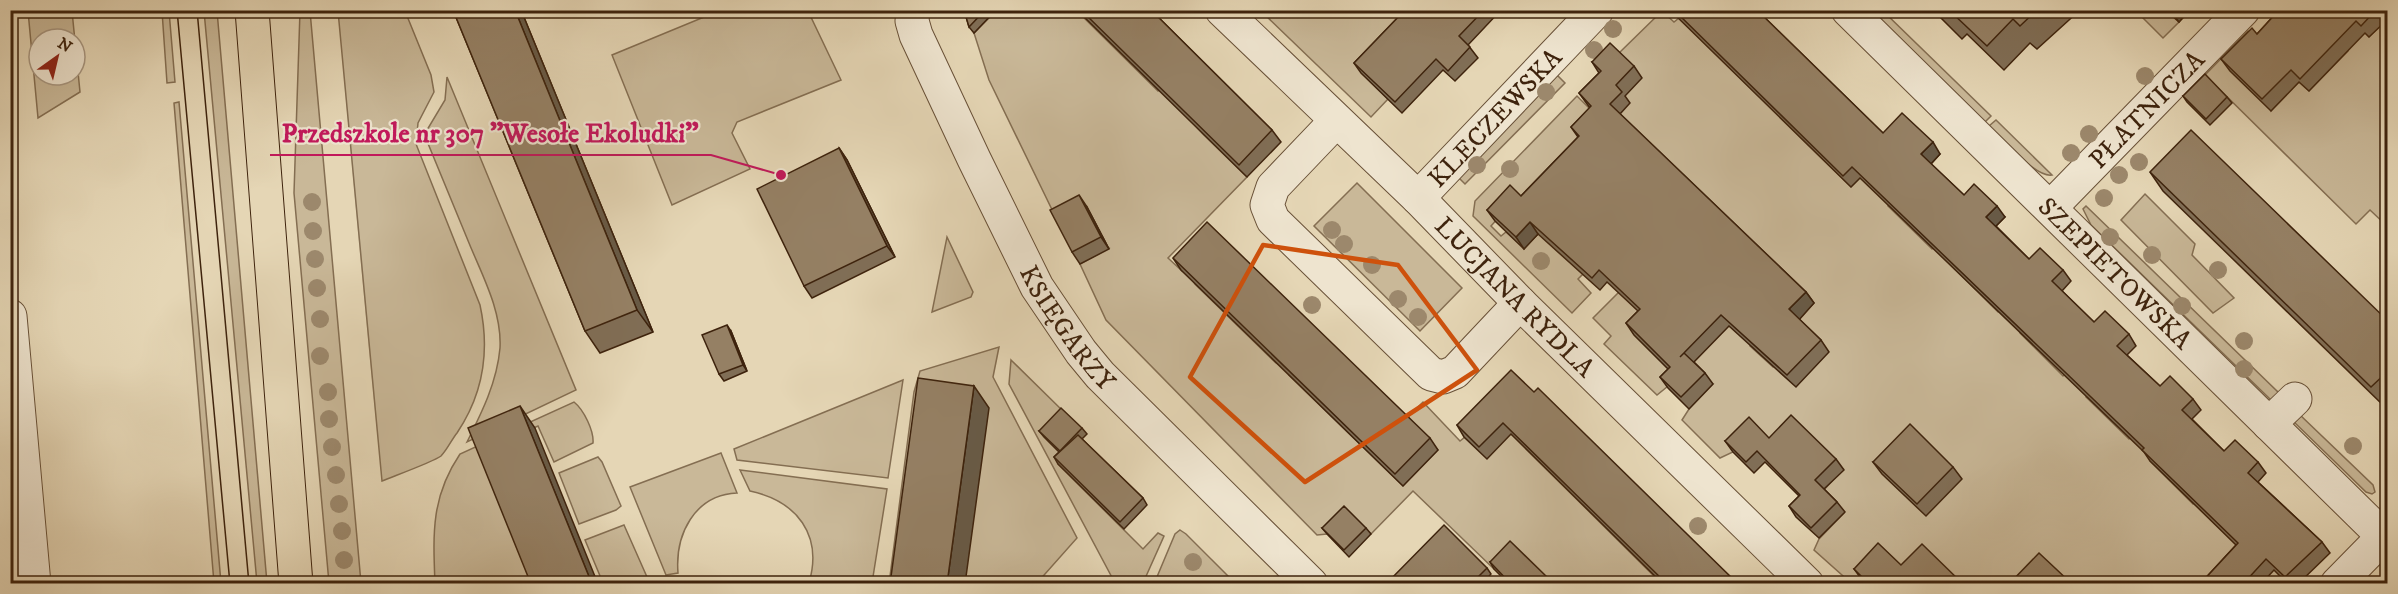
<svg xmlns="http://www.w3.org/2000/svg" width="2398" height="594" font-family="'IM FELL DW Pica',serif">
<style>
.green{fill:#c9b898;stroke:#846e52;stroke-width:1.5;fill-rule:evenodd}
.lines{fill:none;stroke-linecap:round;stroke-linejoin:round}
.minor-casing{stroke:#685037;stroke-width:35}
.major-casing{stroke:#3e230d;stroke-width:35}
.minor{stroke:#eee4cf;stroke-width:33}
.major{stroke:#e5d6b5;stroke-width:33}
.tram{stroke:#3e230d;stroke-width:1.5}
.tree{fill:#9c886c}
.wall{fill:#806e56;stroke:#3e230d;stroke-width:1.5}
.shaded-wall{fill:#685a46;stroke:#3e230d;stroke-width:1.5}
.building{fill:#958064;stroke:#3e230d;stroke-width:1.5}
.marked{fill:none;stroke:#ce510c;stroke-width:4.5;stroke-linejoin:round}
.labels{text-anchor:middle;stroke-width:4.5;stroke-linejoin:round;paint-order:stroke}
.street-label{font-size:26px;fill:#3e230d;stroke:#eee4cf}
.leader{fill:none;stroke:#c2185b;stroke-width:2}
.callout-dot{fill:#c2185b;stroke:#eee4cf;stroke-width:2}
.callout-label{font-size:27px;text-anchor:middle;font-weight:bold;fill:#c2185b;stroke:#eee4cf;stroke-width:4.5;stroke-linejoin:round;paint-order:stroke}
</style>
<rect width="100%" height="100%" fill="#e5d6b5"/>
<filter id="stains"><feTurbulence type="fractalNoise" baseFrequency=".00333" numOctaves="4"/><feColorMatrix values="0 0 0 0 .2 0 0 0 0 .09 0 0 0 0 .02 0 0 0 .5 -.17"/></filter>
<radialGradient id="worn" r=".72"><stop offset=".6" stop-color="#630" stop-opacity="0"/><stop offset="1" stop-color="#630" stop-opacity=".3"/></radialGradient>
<g class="green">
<path d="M 721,10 L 808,11 L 841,80 L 737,122 L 732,133 L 750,169 L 672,205 L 612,55 Z"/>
<path d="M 28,11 L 72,11 L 80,92 L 38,118 ZM 39,39 L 75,39 L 75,75 L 39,75 Z"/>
<path d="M 162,11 L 169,11 L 175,82 L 167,83 Z"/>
<path d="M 204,11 L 217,11 L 267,583 L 257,583 Z"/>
<path d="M 300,11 L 310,11 L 361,583 L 329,583 L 294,193 Z"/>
<path d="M 338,11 L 405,11 L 431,75 L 434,92 L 418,123 L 416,144 L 480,305 C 490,351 484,393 457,433 C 452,439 447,450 441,456 C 433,462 394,476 382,481 C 366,324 352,167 338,11 Z"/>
<path d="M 996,11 L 1077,11 L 1158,91 L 1162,88 L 1203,134 L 1247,177 L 1168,258 L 1182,271 L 1187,267 L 1195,284 L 1276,363 L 1293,371 L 1289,375 L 1403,486 L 1438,450 L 1404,421 L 1423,402 L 1460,441 L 1465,437 L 1511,434 L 1661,583 L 1551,583 L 1515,547 L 1494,569 L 1413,491 L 1371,534 L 1348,512 L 1327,534 L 1317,535 L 1106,320 L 1080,264 L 1109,248 L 1058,222 L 989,80 L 974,33 Z"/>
<path d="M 1261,11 L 1427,11 L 1362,73 L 1388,99 L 1371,117 Z"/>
<path d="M 1662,11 L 1674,22 L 1679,18 L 1851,187 L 1885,152 L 1913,179 L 1888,206 L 1932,249 L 1959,222 L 1955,269 L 1998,312 L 2024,285 L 2020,333 L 2063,376 L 2090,349 L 2111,369 L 2086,397 L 2129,439 L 2155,413 L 2150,461 L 2193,504 L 2220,477 L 2264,560 L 2288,583 L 1959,583 L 1909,577 L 1886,555 L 1862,580 L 1853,583 L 1851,583 L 1814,550 L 1819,539 L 1844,513 L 1823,491 L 1843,469 L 1777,448 L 1756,428 L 1733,452 L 1720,458 L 1682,420 L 1689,409 L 1713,384 L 1678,378 L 1657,395 L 1604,344 L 1611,336 L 1593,318 L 1647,264 L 1529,208 L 1517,197 L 1491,226 L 1501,236 L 1506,232 L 1524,248 L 1539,233 L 1583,274 L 1578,279 L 1591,293 L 1572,313 L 1473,216 L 1475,201 L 1577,96 L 1599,118 L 1618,116 L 1624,96 L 1618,54 ZM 1779,317 L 1774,366 L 1773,367 L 1750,346 Z"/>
<path d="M 1871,11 L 1883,11 L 1991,116 L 1985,122 Z"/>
<path d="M 2136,11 L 2166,11 L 2179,22 L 2163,38 Z"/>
<path d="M 2351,18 L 2369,37 L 2387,19 L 2387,226 L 2370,210 L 2356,224 L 2205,75 L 2248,31 L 2258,42 L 2271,111 L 2299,82 L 2309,91 L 2348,51 L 2333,36 Z"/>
<path d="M 1556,74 L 1565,83 L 1465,184 L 1457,176 Z"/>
<path d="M 447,77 L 576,390 L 467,442 C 482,412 497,382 500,348 C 502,311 482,275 469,243 C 455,209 441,175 427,141 L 427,130 L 445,100 Z"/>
<path d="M 179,102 L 221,583 L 214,583 L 174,103 Z"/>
<path d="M 1996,120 L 2052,175 C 2035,178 2002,138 1989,126 Z"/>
<path d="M 1357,183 L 1462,288 L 1420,331 L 1314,226 Z"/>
<path d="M 2145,194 L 2195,244 L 2192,255 L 2234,298 L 2213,313 L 2121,220 Z"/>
<path d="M 2086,206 L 2279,393 L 2271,400 L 2091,225 L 2083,209 Z"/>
<path d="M 947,237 L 973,292 L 971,297 L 932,312 Z"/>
<path d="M 999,347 L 993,377 L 1077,538 L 1037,583 L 889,584 L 914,392 L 920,371 Z"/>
<path d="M 1011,360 L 1066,414 L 1065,457 L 1058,464 L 1143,549 L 1158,533 L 1164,536 L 1143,583 L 1115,583 L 1009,384 Z"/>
<path d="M 903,380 L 888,478 L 737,460 L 734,449 Z"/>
<path d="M 574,402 C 584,410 594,431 593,443 L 554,462 L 538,426 L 481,450 L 535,583 L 435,584 C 433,533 431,497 460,454 Z"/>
<path d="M 2299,414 L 2373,485 L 2375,492 L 2372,494 L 2366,492 L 2294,422 Z"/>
<path d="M 721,453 L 737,493 C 694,495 675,535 678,573 L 666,575 L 630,487 Z"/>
<path d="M 598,457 L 602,462 L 621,506 L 616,510 L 579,524 L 559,473 Z"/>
<path d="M 740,470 L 887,489 L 872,583 L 809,583 C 823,535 797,501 750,491 Z"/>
<path d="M 624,525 L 647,577 L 639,583 L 603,583 L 585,540 Z"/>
<path d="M 1180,530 L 1186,534 L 1235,583 L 1154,584 L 1175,534 Z"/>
</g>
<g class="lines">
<g class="minor-casing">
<g id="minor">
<path id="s1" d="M 913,10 L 912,21 L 916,35 L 974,159 L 1037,287 L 1081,352 L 1100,375 L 1311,584"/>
<path id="s2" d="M 1222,10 L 1418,198 L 1520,303 L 1807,584"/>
<path id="s3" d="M 1848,10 L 2383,536"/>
<path d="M 1336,121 L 1273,187 L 1267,205 L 1273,220 L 1431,374 L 1443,377 L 1455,372 L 1520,303"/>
<path id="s4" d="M 1418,198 L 1597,10"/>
<path id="s5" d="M 2050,208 L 2243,10"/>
<path d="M 10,316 L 34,584"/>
<path d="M 2269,424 L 2295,399"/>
<path d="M 2337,584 L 2388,532"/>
</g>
</g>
<g class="major-casing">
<path id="major" d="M 252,10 L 296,584"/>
</g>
<use href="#minor" class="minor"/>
<use href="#major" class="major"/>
<g class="tram">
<path d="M 177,10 L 230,584"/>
<path d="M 197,10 L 249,584"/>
</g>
</g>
<g class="tree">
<circle cx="1613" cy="29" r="9"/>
<circle cx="1594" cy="50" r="9"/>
<circle cx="2145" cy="76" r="9"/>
<circle cx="1546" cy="92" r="9"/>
<circle cx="2089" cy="134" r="9"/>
<circle cx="2071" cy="153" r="9"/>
<circle cx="2139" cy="162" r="9"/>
<circle cx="1477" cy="165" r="9"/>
<circle cx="1510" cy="169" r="9"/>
<circle cx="2119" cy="175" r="9"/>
<circle cx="2104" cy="198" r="9"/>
<circle cx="312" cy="202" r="9"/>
<circle cx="1332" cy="230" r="9"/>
<circle cx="313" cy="231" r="9"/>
<circle cx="2110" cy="237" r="9"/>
<circle cx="1344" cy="244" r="9"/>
<circle cx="2152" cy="255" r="9"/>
<circle cx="315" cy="259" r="9"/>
<circle cx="1541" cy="261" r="9"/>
<circle cx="1372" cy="265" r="9"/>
<circle cx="2218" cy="270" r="9"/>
<circle cx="317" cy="288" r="9"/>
<circle cx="1398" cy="299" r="9"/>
<circle cx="1312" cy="305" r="9"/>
<circle cx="2182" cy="306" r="9"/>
<circle cx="1418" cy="317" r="9"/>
<circle cx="320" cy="319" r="9"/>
<circle cx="2244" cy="341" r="9"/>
<circle cx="320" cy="356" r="9"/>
<circle cx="2244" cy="369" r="9"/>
<circle cx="328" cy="392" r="9"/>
<circle cx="329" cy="419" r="9"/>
<circle cx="2353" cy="446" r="9"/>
<circle cx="332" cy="447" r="9"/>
<circle cx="336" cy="475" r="9"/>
<circle cx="339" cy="504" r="9"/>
<circle cx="1698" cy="526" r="9"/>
<circle cx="342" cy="531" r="9"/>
<circle cx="344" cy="560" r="9"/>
<circle cx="1193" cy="562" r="9"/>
</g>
<g class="wall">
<path d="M 453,10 L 521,10 L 653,332 L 600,353 L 585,331 Z"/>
<path d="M 964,10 L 996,10 L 974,33 L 969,27 Z"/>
<path d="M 1077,10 L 1151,10 L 1272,130 L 1281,142 L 1247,177 Z"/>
<path d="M 1405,10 L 1501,10 L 1468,45 L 1478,58 L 1455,81 L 1443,70 L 1402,113 L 1361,73 L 1354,63 Z"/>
<path d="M 1513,10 L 1524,10 L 1519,17 Z"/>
<path d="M 1670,10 L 1757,10 L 1883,133 L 1940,154 L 1931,164 L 1964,195 L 2005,217 L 1996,226 L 2029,259 L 2063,270 L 2071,281 L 2062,291 L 2094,322 L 2129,334 L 2136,346 L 2127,355 L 2160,386 L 2193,399 L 2201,410 L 2192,419 L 2224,451 L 2258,462 L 2266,473 L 2258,482 L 2322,542 L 2330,553 L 2298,584 L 2288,584 L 2274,570 L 2261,584 L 2200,584 L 2236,545 L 2150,461 L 2144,452 L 1860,178 L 1851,187 Z"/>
<path d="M 1936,10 L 2080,10 L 2037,49 L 2030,43 L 2004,70 L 1967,34 L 1962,39 L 1940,17 Z"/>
<path d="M 2166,10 L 2190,10 L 2179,22 Z"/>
<path d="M 2279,10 L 2387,10 L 2385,13 L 2388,17 L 2388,19 L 2369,37 L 2365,33 L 2309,91 L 2299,82 L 2271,111 L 2230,71 L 2221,59 L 2257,34 Z"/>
<path d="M 1592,62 L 1634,66 L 1642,78 L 1625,96 L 1630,103 L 1620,114 L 1806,292 L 1814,303 L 1799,319 L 1821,340 L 1829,352 L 1796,387 L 1729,326 L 1694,362 L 1705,373 L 1713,384 L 1689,409 L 1668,388 L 1660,377 L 1668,369 L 1634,335 L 1626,323 L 1638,311 L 1607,282 L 1600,290 L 1538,234 L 1524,249 L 1495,221 L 1487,210 L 1521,196 L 1578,137 L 1571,127 L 1590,108 L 1579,93 L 1599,73 Z"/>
<path d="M 2183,96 L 2227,97 L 2232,103 L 2210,125 L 2187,102 Z"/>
<path d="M 839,148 L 847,160 L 895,257 L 812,298 L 804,286 Z"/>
<path d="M 2150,172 L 2388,321 L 2388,403 L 2384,406 L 2163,191 Z"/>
<path d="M 1087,207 L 1109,249 L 1080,264 L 1072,252 Z"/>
<path d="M 1173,258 L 1430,438 L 1438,450 L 1403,486 L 1181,270 Z"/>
<path d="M 731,331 L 747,371 L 724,381 L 719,374 Z"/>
<path d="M 1534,392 L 1738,584 L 1663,584 L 1511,434 L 1487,459 L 1464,437 L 1457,425 Z"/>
<path d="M 1082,428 L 1087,434 L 1082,439 L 1143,498 L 1147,505 L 1124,529 L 1058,464 L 1054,457 L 1059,452 L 1044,437 L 1039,431 Z"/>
<path d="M 1769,438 L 1836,459 L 1844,470 L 1824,489 L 1837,502 L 1845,512 L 1819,538 L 1796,517 L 1789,506 L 1799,496 L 1765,462 L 1754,473 L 1733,452 L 1725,441 Z"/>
<path d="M 1873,462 L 1953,467 L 1962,479 L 1926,516 L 1882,474 Z"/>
<path d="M 1322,528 L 1366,528 L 1371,534 L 1349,557 L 1327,534 Z"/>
<path d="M 1490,562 L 1548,578 L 1552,584 L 1509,584 L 1494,569 Z"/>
<path d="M 1901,565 L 1963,584 L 1865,584 L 1854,569 Z"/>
<path d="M 1487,568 L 1491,574 L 1482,584 L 1386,584 Z"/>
</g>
<g class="shaded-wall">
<path d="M 515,10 L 521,10 L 653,332 L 637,310 Z"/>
<path d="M 2170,10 L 2190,10 L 2179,22 Z"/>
<path d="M 1933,142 L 1940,154 L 1929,166 L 1921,154 Z"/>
<path d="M 839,148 L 847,160 L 895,257 L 887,246 Z"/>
<path d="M 1079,195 L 1087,207 L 1109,249 L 1101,237 Z"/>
<path d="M 1997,206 L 2005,217 L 1994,228 L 1986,217 Z"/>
<path d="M 1530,222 L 1538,234 L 1524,249 L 1516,237 Z"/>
<path d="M 1806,292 L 1814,303 L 1798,321 L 1789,309 Z"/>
<path d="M 727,325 L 731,331 L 747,371 L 743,365 Z"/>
<path d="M 974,386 L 989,408 L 965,584 L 947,584 Z"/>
<path d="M 520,406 L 535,428 L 598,584 L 592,584 Z"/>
</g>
<g class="building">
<path d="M 453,10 L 515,10 L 637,310 L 585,331 Z"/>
<path d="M 964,10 L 985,10 L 969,27 Z"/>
<path d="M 1081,10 L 1151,10 L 1272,130 L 1239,165 Z"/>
<path d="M 1405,10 L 1484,10 L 1459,36 L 1470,47 L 1448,71 L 1436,59 L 1395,102 L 1354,63 Z"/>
<path d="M 1674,10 L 1757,10 L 1883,133 L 1902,113 L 1933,142 L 1921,154 L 1964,195 L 1974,184 L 1997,206 L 1986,217 L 2029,259 L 2040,248 L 2063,270 L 2052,281 L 2094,322 L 2105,311 L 2129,334 L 2117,346 L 2160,386 L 2170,376 L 2193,399 L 2182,410 L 2224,451 L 2235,440 L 2258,462 L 2248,473 L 2322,542 L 2285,577 L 2266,559 L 2243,584 L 2200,584 L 2238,543 L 2142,450 L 2144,448 L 1852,167 L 1843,176 Z"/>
<path d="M 1940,10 L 2037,10 L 2020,26 L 2013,19 L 1987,46 L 1950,11 L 1945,16 Z"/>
<path d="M 2279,10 L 2376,10 L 2361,26 L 2356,21 L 2300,79 L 2291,70 L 2262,99 L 2221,59 L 2252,28 L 2257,34 Z"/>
<path d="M 1610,43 L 1634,66 L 1616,85 L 1622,92 L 1610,104 L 1806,292 L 1789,309 L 1821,340 L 1787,375 L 1721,315 L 1680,357 L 1684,353 L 1705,373 L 1681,397 L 1660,377 L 1670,367 L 1626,323 L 1640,309 L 1599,270 L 1592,278 L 1530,222 L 1516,237 L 1487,210 L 1510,185 L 1521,196 L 1579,136 L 1571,127 L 1591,106 L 1579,93 L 1601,71 L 1592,62 Z"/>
<path d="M 2205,74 L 2227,97 L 2206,119 L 2183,96 Z"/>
<path d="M 2191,130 L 2388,321 L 2388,371 L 2371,387 L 2150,172 Z"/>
<path d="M 839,148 L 887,246 L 804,286 L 757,189 Z"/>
<path d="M 1079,195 L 1101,237 L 1072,252 L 1050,210 Z"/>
<path d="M 1207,222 L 1430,438 L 1395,474 L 1173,258 Z"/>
<path d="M 727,325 L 743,365 L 719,374 L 702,335 Z"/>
<path d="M 1511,370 L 1534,392 L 1538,388 L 1738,584 L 1667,584 L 1503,423 L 1479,447 L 1457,425 Z"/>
<path d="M 918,378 L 974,386 L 947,584 L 890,584 Z"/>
<path d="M 520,406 L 592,584 L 531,584 L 468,428 Z"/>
<path d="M 1061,408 L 1082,428 L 1060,451 L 1039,431 Z"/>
<path d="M 1791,415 L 1836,459 L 1815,480 L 1837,502 L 1811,528 L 1789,506 L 1800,495 L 1757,451 L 1746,462 L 1725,441 L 1749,417 L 1769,438 Z"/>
<path d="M 1910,424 L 1953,467 L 1917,504 L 1873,462 Z"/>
<path d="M 1078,435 L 1143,498 L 1120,522 L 1054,457 Z"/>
<path d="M 1344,506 L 1366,528 L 1344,550 L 1322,528 Z"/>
<path d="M 1444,525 L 1487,568 L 1471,584 L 1386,584 Z"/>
<path d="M 1510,541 L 1548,578 L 1542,584 L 1511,584 L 1490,562 Z"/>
<path d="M 1878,543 L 1901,565 L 1922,544 L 1963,584 L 1892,584 L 1887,579 L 1883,584 L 1869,584 L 1854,569 Z"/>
<path d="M 2039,553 L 2072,584 L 2009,584 Z"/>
<path d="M 1153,578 L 1166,584 L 1150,584 Z"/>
</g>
<path class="marked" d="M 1263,245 L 1398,265 L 1477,370 L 1305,482 L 1190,377 Z"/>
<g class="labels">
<g class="street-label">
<text dy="9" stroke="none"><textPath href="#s5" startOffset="138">PŁATNICZA</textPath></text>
<text dy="9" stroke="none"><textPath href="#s4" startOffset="111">KLECZEWSKA</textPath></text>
<text dy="9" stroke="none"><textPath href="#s3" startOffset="375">SZEPIETOWSKA</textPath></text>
<text dy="9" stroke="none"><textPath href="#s2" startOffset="410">LUCJANA RYDLA</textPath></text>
<text dy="9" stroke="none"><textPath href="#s1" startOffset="356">KSIĘGARZY</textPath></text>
</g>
</g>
<path class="leader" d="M781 175L711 155H270"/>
<circle class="callout-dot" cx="781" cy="175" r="6"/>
<g class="callout-label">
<text x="490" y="142">Przedszkole nr 307 "Wesołe Ekoludki"</text>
</g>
<rect width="2398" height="594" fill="none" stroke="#e5d6b5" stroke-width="36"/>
<rect x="12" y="12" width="2374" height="570" fill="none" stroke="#3e230d" stroke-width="3"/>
<rect x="18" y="18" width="2362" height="558" fill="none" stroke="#3e230d" stroke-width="1.5"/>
<g transform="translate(57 57) rotate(34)"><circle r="28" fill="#eee4cf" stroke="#a89781" stroke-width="1.5"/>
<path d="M0-4.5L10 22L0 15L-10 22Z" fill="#8f2418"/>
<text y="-9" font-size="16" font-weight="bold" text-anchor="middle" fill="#3e230d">N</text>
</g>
<rect width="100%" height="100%" filter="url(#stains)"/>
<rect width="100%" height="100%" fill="url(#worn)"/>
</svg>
